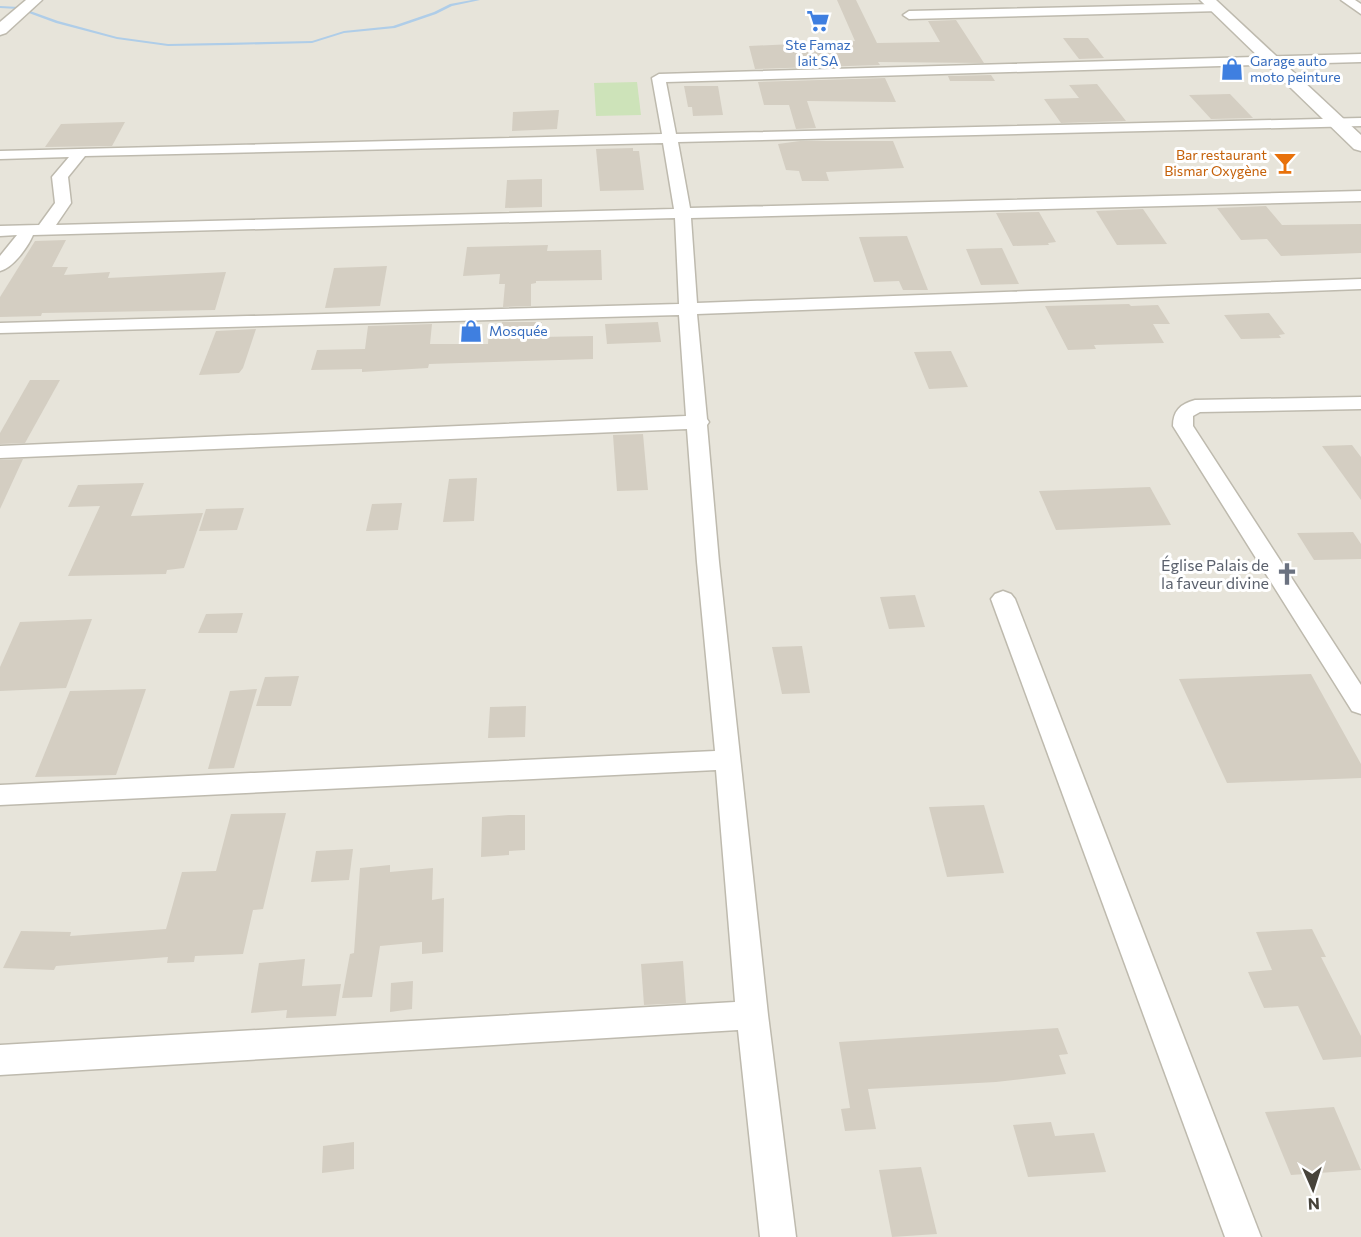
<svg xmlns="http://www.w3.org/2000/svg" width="1361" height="1237" font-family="Commissioner,sans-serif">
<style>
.residential{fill:#e7e4da}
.green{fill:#cde3b9}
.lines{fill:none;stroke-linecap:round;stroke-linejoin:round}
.stream{fill:#afcde8;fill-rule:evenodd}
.building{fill:#d4cec2}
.minor-casing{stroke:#bebaae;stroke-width:3}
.tertiary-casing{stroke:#bebaae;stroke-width:3}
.minor{fill:#fff;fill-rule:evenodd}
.tertiary{fill:#fff;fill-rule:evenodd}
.labels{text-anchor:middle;stroke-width:6;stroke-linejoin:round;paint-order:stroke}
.far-shop-label{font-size:14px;fill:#366cbe;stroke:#fff;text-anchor:start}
.far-food-label{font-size:14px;fill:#c56008;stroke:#fff;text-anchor:end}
.worship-label{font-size:16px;fill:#5b616d;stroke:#fff;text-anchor:end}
</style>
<rect width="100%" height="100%" fill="#f4f2eb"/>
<rect class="residential" x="0" y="0" width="1361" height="1237"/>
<path class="green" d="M 637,82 L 641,115 L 596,116 L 594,83 Z"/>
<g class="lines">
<path class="stream" d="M 472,0 L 480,0 L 452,6 L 436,14 L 395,28 L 344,33 L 312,43 L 230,45 L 168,46 L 117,39 L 56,23 L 18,9 L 0,8 L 0,6 L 19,7 L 58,21 L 117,37 L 168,44 L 312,41 L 344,31 L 393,26 L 434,12 L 450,4 Z"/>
</g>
<g class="building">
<path d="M 837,0 L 856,0 L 877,43 L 940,42 L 928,21 L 956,20 L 984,63 L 878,62 L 880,65 L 755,69 L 749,46 L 855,41 Z"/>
<path d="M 1063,38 L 1088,38 L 1104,58 L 1079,59 Z"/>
<path d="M 991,75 L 995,81 L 950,81 L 948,76 Z"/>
<path d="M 885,78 L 896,102 L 807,101 L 816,128 L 796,129 L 789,105 L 764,105 L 758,82 Z"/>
<path d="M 1097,84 L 1126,121 L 1061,123 L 1044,99 L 1079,98 L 1069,85 Z"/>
<path d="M 684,86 L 718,86 L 723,115 L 693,116 L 692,107 L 688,107 Z"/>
<path d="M 1230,94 L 1253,118 L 1211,119 L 1189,95 Z"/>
<path d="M 559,110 L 557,129 L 512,131 L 513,112 Z"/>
<path d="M 125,122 L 112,146 L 45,147 L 61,124 Z"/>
<path d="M 800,141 L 893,141 L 904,168 L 826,172 L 829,181 L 802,181 L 799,171 L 786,170 L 778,144 Z"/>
<path d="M 633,148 L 633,151 L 639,151 L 644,190 L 600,191 L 596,149 Z"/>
<path d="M 542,179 L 542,207 L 505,208 L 507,180 Z"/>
<path d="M 1266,206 L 1282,225 L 1361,224 L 1361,253 L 1281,256 L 1267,239 L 1241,240 L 1217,208 Z"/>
<path d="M 1143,209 L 1167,244 L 1117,245 L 1096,211 Z"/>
<path d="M 1039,212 L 1056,242 L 1048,243 L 1049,245 L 1013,246 L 996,213 Z"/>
<path d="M 907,236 L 928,290 L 903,290 L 899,281 L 874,282 L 859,237 Z"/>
<path d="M 66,240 L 52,267 L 68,267 L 64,275 L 110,272 L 108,278 L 226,272 L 215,310 L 42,313 L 41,316 L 0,317 L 0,297 L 35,241 Z"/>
<path d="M 548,245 L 547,251 L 601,250 L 602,280 L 536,281 L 536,283 L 531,284 L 531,306 L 503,307 L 505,284 L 499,284 L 500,274 L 463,276 L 467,247 Z"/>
<path d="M 1002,248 L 1019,284 L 981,285 L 966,249 Z"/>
<path d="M 387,266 L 380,306 L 325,308 L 334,268 Z"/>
<path d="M 1129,304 L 1131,306 L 1158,305 L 1170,324 L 1153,324 L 1164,343 L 1094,345 L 1096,349 L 1068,350 L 1045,306 Z"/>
<path d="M 1269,313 L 1285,334 L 1279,335 L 1281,338 L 1241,339 L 1224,315 Z"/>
<path d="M 502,322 L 542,322 L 540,337 L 593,336 L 593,359 L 429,364 L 428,368 L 362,372 L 362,369 L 311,370 L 317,350 L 365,349 L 368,326 L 432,324 L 430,344 L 488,344 L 489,326 L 501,326 Z"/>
<path d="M 658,322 L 661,342 L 607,344 L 605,324 Z"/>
<path d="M 256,329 L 243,368 L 239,373 L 199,375 L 216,331 Z"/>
<path d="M 951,351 L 968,387 L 929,389 L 914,352 Z"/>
<path d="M 30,380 L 60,380 L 25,443 L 0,444 L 0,433 Z"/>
<path d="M 643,434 L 648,490 L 617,491 L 613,435 Z"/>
<path d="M 1352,445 L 1361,457 L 1361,500 L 1322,446 Z"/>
<path d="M 23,459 L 0,509 L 0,460 Z"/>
<path d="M 477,478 L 474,521 L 443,522 L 449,479 Z"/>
<path d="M 144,483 L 131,516 L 203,513 L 184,568 L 167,570 L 166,574 L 68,576 L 100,506 L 68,507 L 78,485 Z"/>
<path d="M 1150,487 L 1171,525 L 1056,530 L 1039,491 Z"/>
<path d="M 402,503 L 398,530 L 366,531 L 372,504 Z"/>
<path d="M 244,508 L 237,530 L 199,531 L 206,509 Z"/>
<path d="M 1353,532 L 1361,544 L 1361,559 L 1314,560 L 1297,533 Z"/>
<path d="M 915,595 L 925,627 L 889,629 L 880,597 Z"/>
<path d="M 243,613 L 237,633 L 198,633 L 206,614 Z"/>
<path d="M 92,619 L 66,688 L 0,691 L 0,667 L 20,622 Z"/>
<path d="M 802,646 L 810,693 L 782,694 L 772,647 Z"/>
<path d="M 1311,674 L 1361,764 L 1361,778 L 1227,783 L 1179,679 Z"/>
<path d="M 299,676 L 291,706 L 256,706 L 265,677 Z"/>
<path d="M 146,689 L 116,775 L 35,777 L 70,691 Z"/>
<path d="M 257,689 L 234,768 L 208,769 L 230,691 Z"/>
<path d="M 526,706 L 525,737 L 488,738 L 490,707 Z"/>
<path d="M 984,805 L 1004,873 L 947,877 L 929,807 Z"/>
<path d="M 286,813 L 263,909 L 253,910 L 243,954 L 195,956 L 194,962 L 167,963 L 168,957 L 56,966 L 54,970 L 3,968 L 21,931 L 71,932 L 70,936 L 166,929 L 182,872 L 216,871 L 231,814 Z"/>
<path d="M 509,815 L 525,815 L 525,850 L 509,851 L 509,855 L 481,857 L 482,817 Z"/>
<path d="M 353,849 L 349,880 L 311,882 L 316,851 Z"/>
<path d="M 390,865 L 390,872 L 433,868 L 432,900 L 444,898 L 443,952 L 422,954 L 422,942 L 380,946 L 372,997 L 342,998 L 350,954 L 354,953 L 360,868 Z"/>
<path d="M 1312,929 L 1326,957 L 1321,957 L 1361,1036 L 1361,1057 L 1323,1060 L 1298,1006 L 1264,1008 L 1248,972 L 1272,970 L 1256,932 Z"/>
<path d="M 305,959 L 302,986 L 341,984 L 336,1016 L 286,1018 L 287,1010 L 251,1013 L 259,963 Z"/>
<path d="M 683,961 L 686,1003 L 644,1005 L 641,964 Z"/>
<path d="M 413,981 L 412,1009 L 390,1012 L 391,983 Z"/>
<path d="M 1058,1028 L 1068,1054 L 1059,1055 L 1066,1074 L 996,1082 L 868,1089 L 876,1129 L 845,1131 L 841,1109 L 850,1108 L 839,1042 Z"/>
<path d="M 1334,1107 L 1361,1170 L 1291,1175 L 1265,1112 Z"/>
<path d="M 1051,1122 L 1055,1136 L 1094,1133 L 1106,1172 L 1028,1177 L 1013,1125 Z"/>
<path d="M 354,1142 L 354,1169 L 322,1173 L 323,1146 Z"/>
<path d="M 921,1167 L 937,1234 L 892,1237 L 879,1170 Z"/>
</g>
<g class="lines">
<g class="minor-casing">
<g id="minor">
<path d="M 1341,0 L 1355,0 L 1361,4 L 1361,14 Z"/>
<path d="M 1216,4 L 1220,5 L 1220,11 L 909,19 L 903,15 L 909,11 Z"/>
<path d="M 1361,54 L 1361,62 L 666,82 L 676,134 L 1361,118 L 1361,126 L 678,142 L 690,208 L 1361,191 L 1361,201 L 691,218 L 697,303 L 1361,279 L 1361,289 L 697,314 L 707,419 L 709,422 L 707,425 L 719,562 L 768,1015 L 796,1237 L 760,1237 L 738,1030 L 0,1075 L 0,1045 L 735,1002 L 716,770 L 0,805 L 0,785 L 715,751 L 697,562 L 687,429 L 0,458 L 0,446 L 686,416 L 679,315 L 0,333 L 0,323 L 679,304 L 675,218 L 33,235 C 28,247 13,268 0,271 L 0,256 L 17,235 L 0,236 L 0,226 L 39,225 L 55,203 L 52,177 L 69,157 L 0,159 L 0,151 L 662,134 L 652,78 L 659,74 ZM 663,143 L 674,209 L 56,225 L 71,203 L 68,177 L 85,156 Z"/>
<path d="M 1361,397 L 1361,409 L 1200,412 L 1193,416 L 1193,426 L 1361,685 L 1361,714 L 1352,711 L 1173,426 C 1173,411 1180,404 1195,400 Z"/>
<path d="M 1003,591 L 1011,594 L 1015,599 L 1261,1237 L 1225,1237 L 991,599 L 995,594 Z"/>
</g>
</g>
<g class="tertiary-casing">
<g id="tertiary">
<path d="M 26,0 L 42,0 L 6,33 L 0,35 L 0,22 Z"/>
<path d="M 1200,0 L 1216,0 L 1361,135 L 1361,151 L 1354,149 Z"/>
</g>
</g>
<use href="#minor" class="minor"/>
<use href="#tertiary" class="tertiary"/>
</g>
<defs>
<g id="supermarket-bare" transform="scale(1.8)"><path d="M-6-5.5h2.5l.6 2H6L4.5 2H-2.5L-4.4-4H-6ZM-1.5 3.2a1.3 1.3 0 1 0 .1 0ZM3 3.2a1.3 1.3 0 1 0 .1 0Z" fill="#3f7fe0" stroke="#fff" stroke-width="2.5" paint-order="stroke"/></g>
<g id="shop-bare" transform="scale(1.8)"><path d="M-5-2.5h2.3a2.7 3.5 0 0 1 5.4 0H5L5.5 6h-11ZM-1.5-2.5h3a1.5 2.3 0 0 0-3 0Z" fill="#3f7fe0" stroke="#fff" stroke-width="2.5" paint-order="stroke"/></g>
<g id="bar-bare" transform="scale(1.8)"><path d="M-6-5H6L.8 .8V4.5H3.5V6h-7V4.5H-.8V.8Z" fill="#e8710a" stroke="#fff" stroke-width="2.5" paint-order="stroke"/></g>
<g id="church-bare" transform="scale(1.8)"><path d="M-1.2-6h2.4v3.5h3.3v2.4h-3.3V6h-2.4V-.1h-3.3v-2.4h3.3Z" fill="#6b7280" stroke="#fff" stroke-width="2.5" paint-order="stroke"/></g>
</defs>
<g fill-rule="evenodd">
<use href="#supermarket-bare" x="818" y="21"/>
<use href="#shop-bare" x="1232" y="69"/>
<use href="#bar-bare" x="1285" y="163"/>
<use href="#shop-bare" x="471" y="331"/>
<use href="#church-bare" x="1287" y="574"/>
</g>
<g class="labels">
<g class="far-shop-label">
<text x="818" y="50" text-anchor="middle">Ste Famaz<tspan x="818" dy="16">lait SA</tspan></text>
<text x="1250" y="66">Garage auto<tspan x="1250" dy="16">moto peinture</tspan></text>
<text x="489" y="336">Mosquée</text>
</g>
<g class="far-food-label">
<text x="1267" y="160">Bar restaurant<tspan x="1267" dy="16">Bismar Oxygène</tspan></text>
</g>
<g class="worship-label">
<text x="1269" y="571">Église Palais de<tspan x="1269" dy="18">la faveur divine</tspan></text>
</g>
</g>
<g transform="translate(1313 1189) rotate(177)" stroke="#ffffff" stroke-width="4.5" paint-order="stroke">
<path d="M0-4.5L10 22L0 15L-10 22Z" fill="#47433a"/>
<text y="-9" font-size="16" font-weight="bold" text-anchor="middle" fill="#47433a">N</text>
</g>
</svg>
